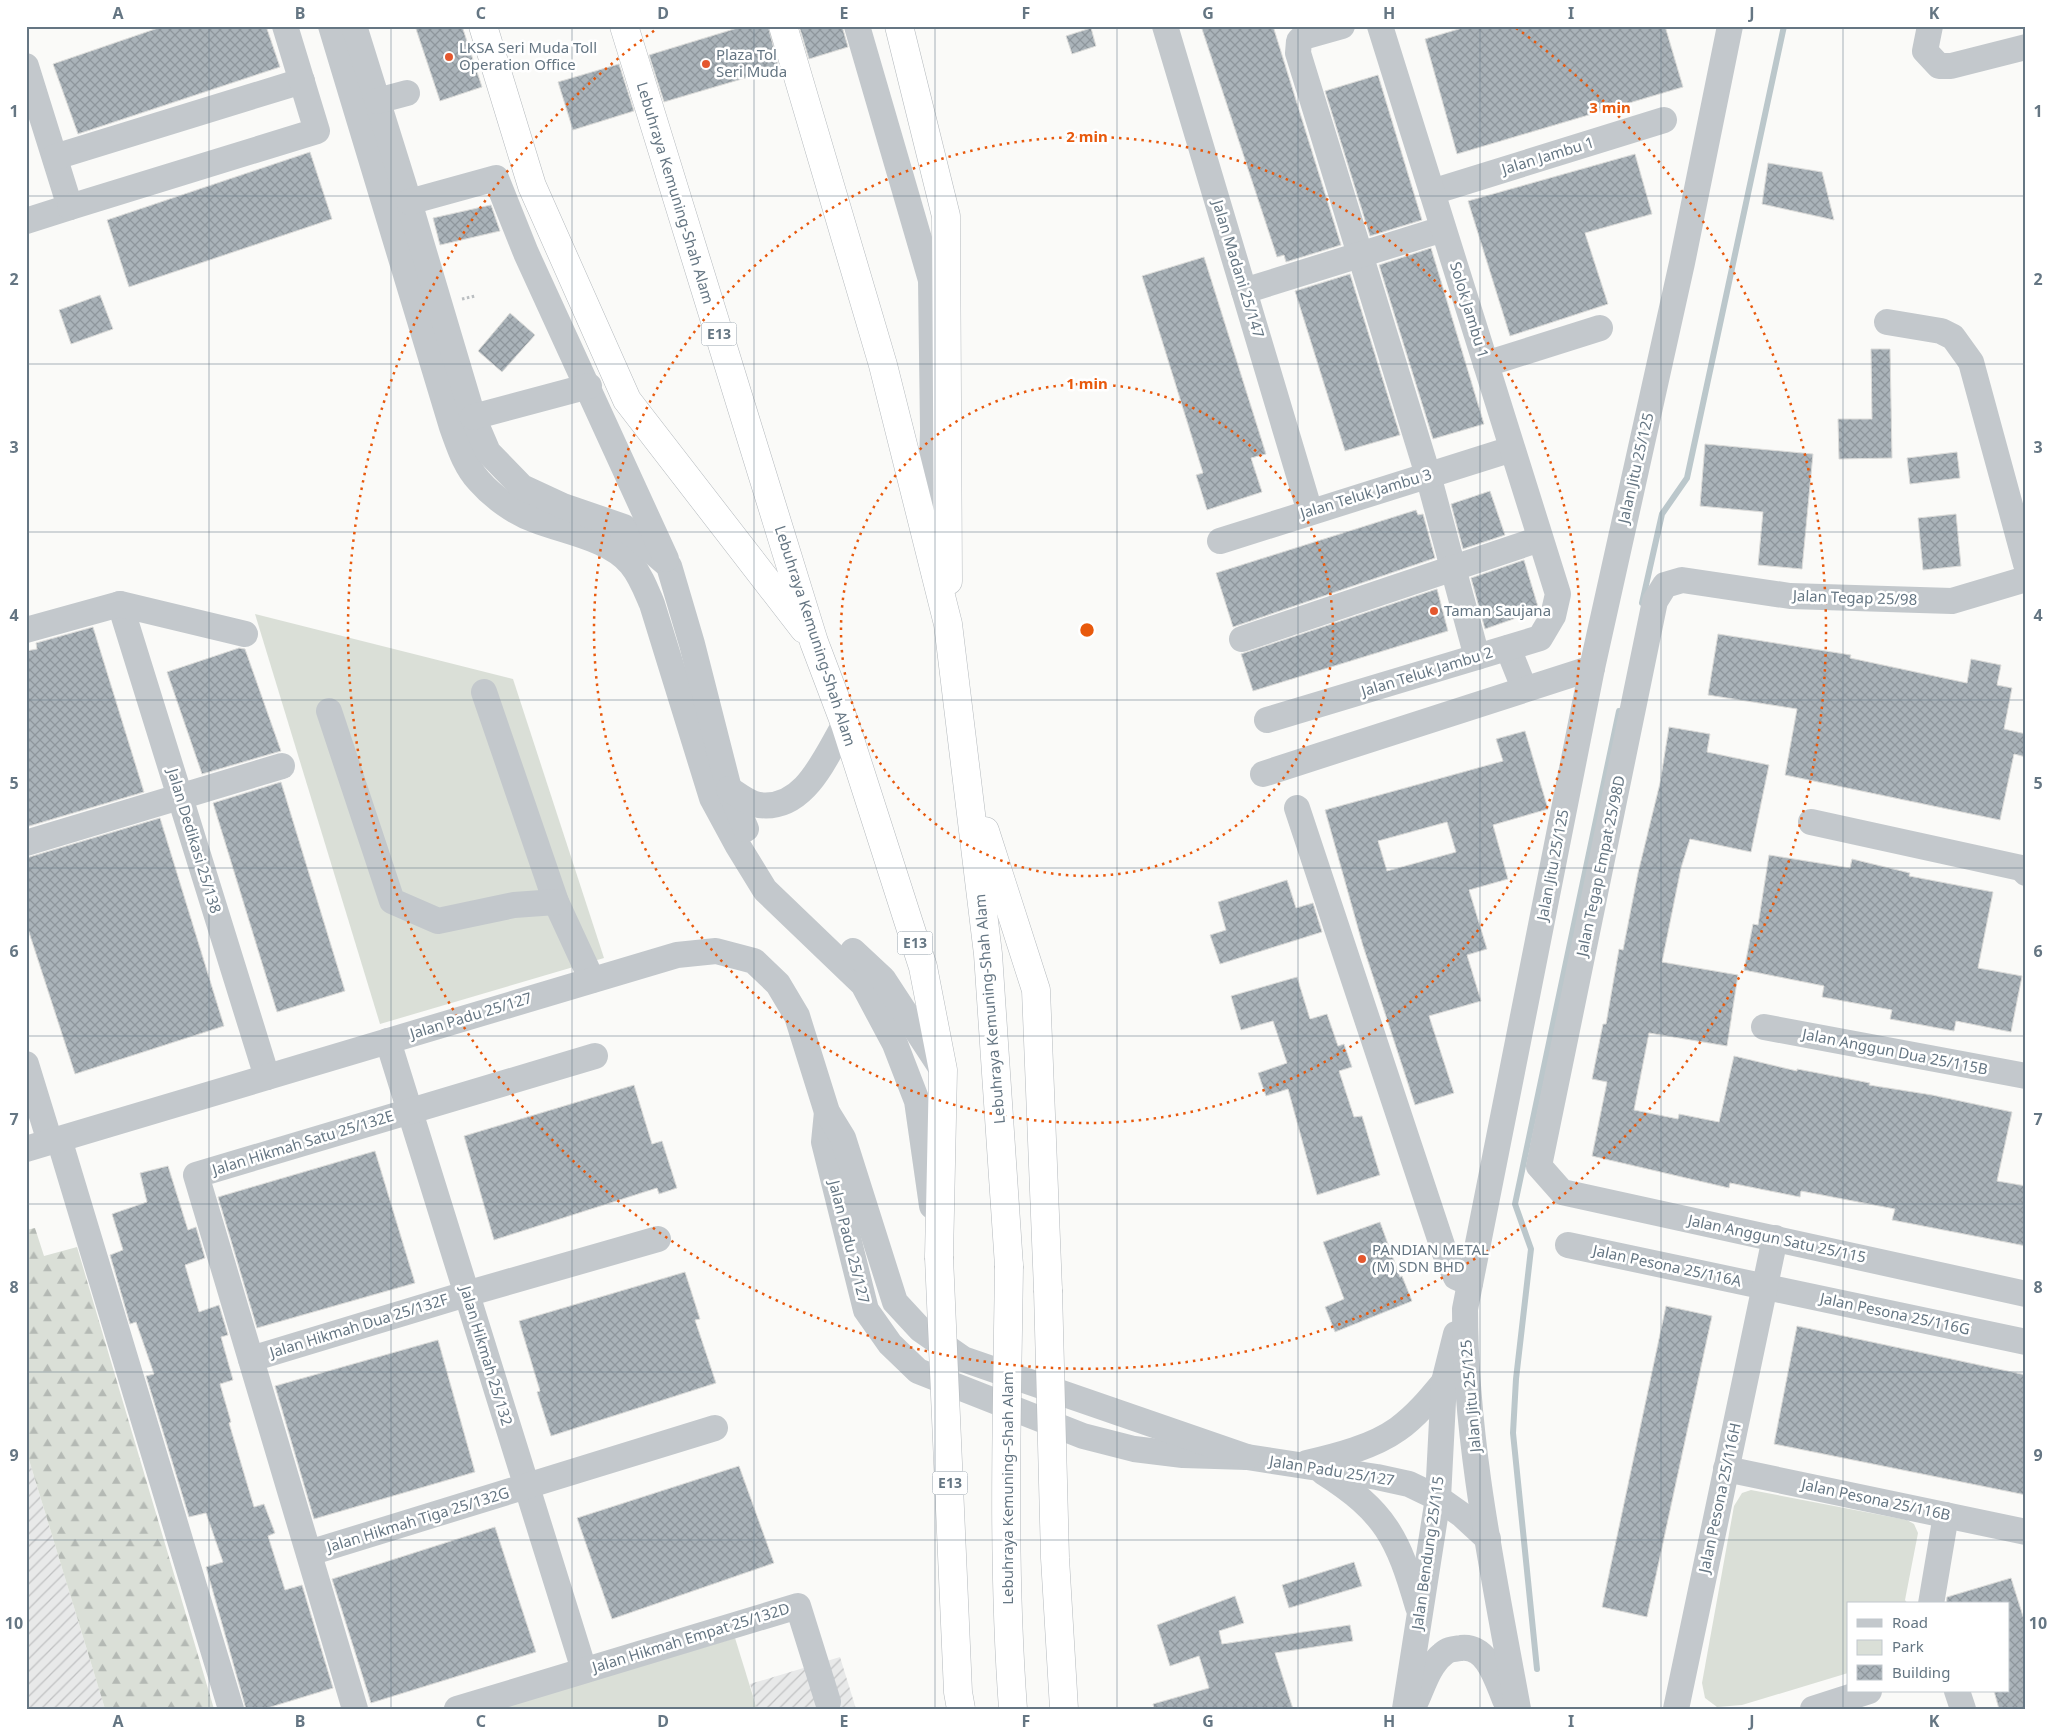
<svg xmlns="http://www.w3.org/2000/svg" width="2052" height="1735" font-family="'Noto Sans',sans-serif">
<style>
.industrial{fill:url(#industrial-furrows)}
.green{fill:#dadfd7}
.forest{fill:url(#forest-firs)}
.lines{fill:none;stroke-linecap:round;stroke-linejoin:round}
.stream{stroke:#bbc7cb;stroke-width:6}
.building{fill:url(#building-cross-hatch);stroke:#dcdcda;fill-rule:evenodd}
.highway-casing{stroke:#b4b9bd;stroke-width:29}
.path{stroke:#bbbfc2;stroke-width:3;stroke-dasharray:2.5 2.5;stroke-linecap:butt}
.minor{stroke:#c3c8cc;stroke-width:26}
.highway{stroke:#fff;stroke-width:28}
.highway-bridge-casing{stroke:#b4b9bd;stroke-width:29;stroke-linecap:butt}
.highway-bridge{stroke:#fff;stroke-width:28}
.grid{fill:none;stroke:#657683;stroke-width:1;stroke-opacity:0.55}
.ring{fill:none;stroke:#e8590c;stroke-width:2.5;stroke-dasharray:2.5 5}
.poi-dot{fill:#e4572e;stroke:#fff;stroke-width:2}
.labels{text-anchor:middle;stroke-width:5;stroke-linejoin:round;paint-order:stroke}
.shield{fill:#fff;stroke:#939fa8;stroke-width:1}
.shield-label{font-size:14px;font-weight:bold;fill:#657683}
.poi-label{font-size:15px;fill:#657683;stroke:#fff;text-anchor:start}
.street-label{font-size:15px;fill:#657683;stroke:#fff}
.centre{fill:#e8590c;stroke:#fff;stroke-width:2.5}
.ring-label{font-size:15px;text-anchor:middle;font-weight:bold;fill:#e8590c;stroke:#fff;stroke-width:5;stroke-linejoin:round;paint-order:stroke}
.neatline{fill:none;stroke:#657683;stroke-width:2}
.grid-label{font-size:16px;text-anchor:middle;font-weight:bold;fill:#657683}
</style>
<defs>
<pattern id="industrial-furrows" width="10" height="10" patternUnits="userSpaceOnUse" patternTransform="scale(1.25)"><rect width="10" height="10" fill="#e8e9e9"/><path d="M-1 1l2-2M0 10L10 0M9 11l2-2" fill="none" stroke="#c0c1c2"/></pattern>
<pattern id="forest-firs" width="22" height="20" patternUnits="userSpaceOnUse" patternTransform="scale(1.25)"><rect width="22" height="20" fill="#dadfd7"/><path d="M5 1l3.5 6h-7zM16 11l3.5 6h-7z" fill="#b4b9b4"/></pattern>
<pattern id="building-cross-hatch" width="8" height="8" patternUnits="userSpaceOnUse" patternTransform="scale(1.25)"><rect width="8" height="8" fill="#aab3b9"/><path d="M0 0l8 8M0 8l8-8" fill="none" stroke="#8e969c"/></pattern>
</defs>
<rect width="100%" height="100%" fill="#fafaf8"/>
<g class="industrial">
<path d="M 26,1450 L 105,1709 L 26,1709 Z"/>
<path d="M 840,1657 L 856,1709 L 757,1709 L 750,1684 Z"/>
</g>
<g class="green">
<path d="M 255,614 L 513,679 L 604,958 L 380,1024 Z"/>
<path d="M 1751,1490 L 1907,1520 L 1914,1524 L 1918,1533 L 1905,1600 L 1908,1604 L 1848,1604 L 1848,1673 L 1742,1705 L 1717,1707 L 1705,1698 L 1702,1683 L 1734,1506 L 1742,1493 Z"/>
<path d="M 735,1638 L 757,1709 L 497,1709 Z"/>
</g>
<path class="forest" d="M 35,1228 L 44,1256 L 77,1247 L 214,1709 L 105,1709 L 26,1450 L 26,1230 Z"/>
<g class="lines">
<g class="stream">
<path d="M 1642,603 L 1662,514 L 1687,478 L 1784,26"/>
<path d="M 1537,1669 L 1513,1433 L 1516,1379 L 1531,1249 L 1515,1204 L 1619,711"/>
</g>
</g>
<g class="building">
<path d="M 164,26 L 266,26 L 280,67 L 78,134 L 53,64 Z"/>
<path d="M 415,26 L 462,26 L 482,87 L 440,101 Z"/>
<path d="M 744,26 L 768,26 L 779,68 L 664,102 L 649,55 Z"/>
<path d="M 799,26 L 842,26 L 848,47 L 809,59 Z"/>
<path d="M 1201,26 L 1273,26 L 1341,245 L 1286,262 L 1284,255 L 1277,257 Z"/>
<path d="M 1469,26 L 1665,26 L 1683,87 L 1457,154 L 1425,39 Z"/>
<path d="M 1091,28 L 1096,46 L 1072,54 L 1066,36 Z"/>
<path d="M 619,64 L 634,111 L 573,130 L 558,82 Z"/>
<path d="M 1378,75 L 1422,220 L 1370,236 L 1325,91 Z"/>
<path d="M 310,152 L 332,219 L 129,287 L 107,220 Z"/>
<path d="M 1635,154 L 1652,214 L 1585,233 L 1608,304 L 1510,336 L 1468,201 Z"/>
<path d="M 1768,163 L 1822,172 L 1834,220 L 1762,204 Z"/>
<path d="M 491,205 L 500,231 L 440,245 L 433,218 Z"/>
<path d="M 1431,248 L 1484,424 L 1433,439 L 1379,265 Z"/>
<path d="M 1204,257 L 1266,454 L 1251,458 L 1262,492 L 1207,510 L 1196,475 L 1203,473 L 1142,276 Z"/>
<path d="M 1350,274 L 1400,435 L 1345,451 L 1295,291 Z"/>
<path d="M 100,295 L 113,329 L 71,344 L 59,310 Z"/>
<path d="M 510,313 L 535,335 L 502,372 L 478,351 Z"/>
<path d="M 1871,349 L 1890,349 L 1892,458 L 1839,459 L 1838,419 L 1872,419 Z"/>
<path d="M 1705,444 L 1813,454 L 1802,569 L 1758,565 L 1763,512 L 1700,506 Z"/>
<path d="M 1957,452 L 1960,478 L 1910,484 L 1907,458 Z"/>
<path d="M 1490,491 L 1505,535 L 1463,549 L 1451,504 Z"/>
<path d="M 1416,510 L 1418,515 L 1423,514 L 1435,558 L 1233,627 L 1216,573 Z"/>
<path d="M 1956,514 L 1961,566 L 1923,570 L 1918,518 Z"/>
<path d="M 1524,560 L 1539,610 L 1485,629 L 1471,578 Z"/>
<path d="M 1437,589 L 1448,631 L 1253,691 L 1241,654 Z"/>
<path d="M 93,627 L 144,792 L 26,827 L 26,651 L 37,649 L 36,643 Z"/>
<path d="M 1718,634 L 1851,655 L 1850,658 L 1967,683 L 1971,659 L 2001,665 L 1997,685 L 2012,688 L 2004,729 L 2026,734 L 2026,757 L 2014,754 L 2000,820 L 1785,775 L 1797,709 L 1708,695 Z"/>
<path d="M 239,648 L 245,649 L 281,751 L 202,774 L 167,672 Z"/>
<path d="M 1669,727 L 1710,734 L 1707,752 L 1769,765 L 1751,852 L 1690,839 L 1681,868 L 1662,962 L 1738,975 L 1727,1046 L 1649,1033 L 1634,1110 L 1678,1119 L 1679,1114 L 1719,1122 L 1734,1056 L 1797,1071 L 1797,1069 L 1870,1083 L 1869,1085 L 1932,1095 L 2012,1112 L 1997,1181 L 2026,1186 L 2026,1246 L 1892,1220 L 1895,1209 L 1801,1191 L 1800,1197 L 1730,1183 L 1729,1188 L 1592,1156 L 1607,1082 L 1592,1079 L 1603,1024 L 1606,1024 L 1619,949 L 1623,950 L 1638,873 L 1660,783 Z"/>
<path d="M 1525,731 L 1548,809 L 1493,825 L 1508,879 L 1469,890 L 1487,949 L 1467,955 L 1481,1001 L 1429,1016 L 1454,1093 L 1415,1105 L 1363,946 L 1325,810 L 1503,761 L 1496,739 ZM 1447,822 L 1456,852 L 1387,871 L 1378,841 Z"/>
<path d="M 281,782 L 345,991 L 277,1012 L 213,803 Z"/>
<path d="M 160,818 L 224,1026 L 75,1074 L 26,923 L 26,858 Z"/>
<path d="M 1769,855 L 1850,868 L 1852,859 L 1910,873 L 1909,876 L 1993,892 L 1978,968 L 2022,976 L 2011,1032 L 1956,1021 L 1954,1031 L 1890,1019 L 1892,1010 L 1822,997 L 1824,986 L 1744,970 L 1753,924 L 1758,925 Z"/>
<path d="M 1287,880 L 1296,908 L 1313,903 L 1322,932 L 1220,964 L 1210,935 L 1226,930 L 1218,902 Z"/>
<path d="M 1297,977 L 1310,1019 L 1327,1014 L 1338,1046 L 1344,1044 L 1352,1067 L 1339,1071 L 1354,1117 L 1362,1116 L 1380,1175 L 1317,1195 L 1288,1089 L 1266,1096 L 1258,1073 L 1287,1063 L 1273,1021 L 1241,1030 L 1231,996 Z"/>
<path d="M 634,1085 L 652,1144 L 662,1141 L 677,1188 L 659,1194 L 657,1188 L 494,1240 L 464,1136 Z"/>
<path d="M 375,1151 L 415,1283 L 257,1328 L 218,1197 Z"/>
<path d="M 168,1166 L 188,1230 L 196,1227 L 205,1258 L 185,1265 L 199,1312 L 219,1305 L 228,1335 L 221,1337 L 233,1380 L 220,1384 L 231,1422 L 229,1423 L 254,1507 L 264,1504 L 275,1533 L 268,1536 L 285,1590 L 302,1585 L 333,1688 L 264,1709 L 246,1709 L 206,1567 L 223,1562 L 206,1513 L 189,1517 L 146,1376 L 154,1374 L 136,1322 L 130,1324 L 110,1255 L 123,1250 L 112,1214 L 147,1202 L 140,1173 Z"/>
<path d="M 1380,1222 L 1400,1277 L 1402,1276 L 1412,1301 L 1335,1332 L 1325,1307 L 1344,1299 L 1323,1242 Z"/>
<path d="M 685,1272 L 700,1319 L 695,1320 L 716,1383 L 551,1436 L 537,1392 L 540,1391 L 519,1321 Z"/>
<path d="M 1666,1306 L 1712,1316 L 1647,1617 L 1602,1607 Z"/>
<path d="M 1797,1326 L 2026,1375 L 2026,1495 L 1774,1444 Z"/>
<path d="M 438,1340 L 475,1472 L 314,1519 L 275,1386 Z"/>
<path d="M 739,1466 L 774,1563 L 612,1619 L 577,1518 Z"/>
<path d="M 495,1527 L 536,1652 L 371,1703 L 332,1579 Z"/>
<path d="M 1354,1562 L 1362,1586 L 1289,1608 L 1282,1585 Z"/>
<path d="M 2011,1578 L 2026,1626 L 2026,1709 L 1999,1709 L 1994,1691 L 2008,1691 L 2008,1604 L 1946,1604 L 1947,1597 Z"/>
<path d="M 1235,1596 L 1244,1623 L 1219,1631 L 1222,1644 L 1350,1625 L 1353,1641 L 1275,1653 L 1293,1709 L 1154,1709 L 1153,1704 L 1209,1688 L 1199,1656 L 1170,1666 L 1157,1625 Z"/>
</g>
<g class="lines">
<g class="highway-casing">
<g id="highway">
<path d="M 483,26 L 532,186 L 627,400 L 804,629"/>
<path d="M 624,26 L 814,642 L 845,724 L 923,967 L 943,1070 L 939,1257"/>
<path d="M 783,26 L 883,365 L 948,624 L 988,954 L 1009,1266"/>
<path d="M 899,26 L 946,216 L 948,581"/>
<path d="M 985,831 L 1036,990 L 1048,1290"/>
</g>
</g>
<path class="path" d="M 462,299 L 475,296"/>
<g class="minor">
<path d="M 331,26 L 452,427 C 459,446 465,466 479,481 C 493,497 515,513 535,520 C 565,532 609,538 631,564 C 641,576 646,590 652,604 L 712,798 L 738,846 L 765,890 L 863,984 L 895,1044 L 917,1101 L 932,1206"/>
<path d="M 354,26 L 409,202 L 473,417 L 488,452 L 522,487 L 563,506 L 624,527 L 669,566 L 692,644 L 729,789 L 746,829"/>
<path d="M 857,26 L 931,280 L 933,429 L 930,535"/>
<path d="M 1165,26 L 1310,512"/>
<path d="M 1342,26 L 1303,37 L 1299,41 L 1298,53 L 1428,475 L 1477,657"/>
<path d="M 1930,26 L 1925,51 L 1939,66 L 1951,66 L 2026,47"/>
<path d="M 26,66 L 70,207 L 26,221"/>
<path d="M 377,101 L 407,93"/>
<path d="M 55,157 L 302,81"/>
<path d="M 1432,192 L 1664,120"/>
<path d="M 409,202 L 496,178 L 526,253 L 666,559"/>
<path d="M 70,207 L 317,131 L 285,26"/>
<path d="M 1244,291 L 1443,229"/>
<path d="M 1887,322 L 1941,331 L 1953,337 L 1971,362 L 2026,564"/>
<path d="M 1486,364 L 1600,328"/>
<path d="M 473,417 L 589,386"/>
<path d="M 1220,541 L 1512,449"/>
<path d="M 2026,579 L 1952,601 L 1790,596 L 1682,580 L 1665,585 L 1655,601 L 1539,1166 L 1562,1192 L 2026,1294"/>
<path d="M 120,604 L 267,1077"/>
<path d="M 26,630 L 120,604 L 245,634"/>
<path d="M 1242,639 L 1540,539"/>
<path d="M 1508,648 L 1524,688"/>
<path d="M 484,692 L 556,902 L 592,980"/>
<path d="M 329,711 L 392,901 L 438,921 L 514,905 L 556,902"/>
<path d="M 1267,720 L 1540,638 L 1553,616 L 1558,594 L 1380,26"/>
<path d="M 1263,774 L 1592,668"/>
<path d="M 729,789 C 737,794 749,804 759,805 C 805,811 825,757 845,724"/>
<path d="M 1297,808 L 1444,1251 L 1456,1277 L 1470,1283"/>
<path d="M 1811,822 L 2021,868 L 2026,873"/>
<path d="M 26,843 L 282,766"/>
<path d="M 853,951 L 883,979 L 942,1069"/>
<path d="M 1764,1027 L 2026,1076"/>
<path d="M 388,1041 L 584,1670"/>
<path d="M 26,1064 L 50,1142"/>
<path d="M 827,1112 L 824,1142 L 866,1310 L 890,1344 L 918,1371 L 1083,1436 L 1134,1449 L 1183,1455 L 1247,1457 L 1377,1477 L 1409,1484 L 1438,1498 L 1462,1515 L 1488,1539"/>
<path d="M 59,1139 L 231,1709"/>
<path d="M 26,1149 L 677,955 L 716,951 L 754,961 L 778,984 L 797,1016 L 827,1112 L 843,1138 L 895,1302 L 920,1329 L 963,1359 L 1247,1457"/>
<path d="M 1568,1245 L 2026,1342"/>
<path d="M 251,1359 L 466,1294 L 658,1239"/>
<path d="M 1307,1463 C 1337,1456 1373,1447 1398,1429 C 1416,1416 1430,1399 1444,1382"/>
<path d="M 1726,1469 L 2026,1532"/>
<path d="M 1323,1472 C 1386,1512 1398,1538 1418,1607"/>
<path d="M 309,1553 L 715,1428"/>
<path d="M 1931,1604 L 1946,1515"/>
<path d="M 1957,1691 L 1963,1709"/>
<path d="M 1416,1701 C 1423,1686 1429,1665 1443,1654 C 1448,1649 1454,1649 1461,1648 C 1488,1645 1497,1681 1505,1700"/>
<path d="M 355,1709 L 196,1175 L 595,1056"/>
<path d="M 457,1709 L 798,1606 L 828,1702"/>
<path d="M 1405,1709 L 1438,1498 L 1444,1382 L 1456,1334"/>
<path d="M 1518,1709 C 1494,1577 1465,1443 1465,1309 L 1592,668 L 1682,263 L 1730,26"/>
<path d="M 1676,1709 L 1775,1238"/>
<path d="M 1813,1709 L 1869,1691"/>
</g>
<use href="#highway" class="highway"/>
<g class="highway-bridge-casing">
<g id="highway-bridge">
<path d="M 939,1257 L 958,1692 L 961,1709"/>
<path d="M 1009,1266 C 1007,1414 1002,1561 1013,1709"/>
<path d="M 1048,1290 L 1055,1558 L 1064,1709"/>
</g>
</g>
<use href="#highway-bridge" class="highway-bridge"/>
</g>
<path class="grid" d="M 209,26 L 209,1709M 391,26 L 391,1709M 572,26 L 572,1709M 754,26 L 754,1709M 935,26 L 935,1709M 1117,26 L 1117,1709M 1298,26 L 1298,1709M 1480,26 L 1480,1709M 1661,26 L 1661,1709M 1843,26 L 1843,1709M 26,196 L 2026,196M 26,364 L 2026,364M 26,532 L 2026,532M 26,700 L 2026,700M 26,868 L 2026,868M 26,1036 L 2026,1036M 26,1204 L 2026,1204M 26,1372 L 2026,1372M 26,1540 L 2026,1540"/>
<g class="ring">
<circle cx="1087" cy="630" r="246"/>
<circle cx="1087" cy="630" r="493"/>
<path d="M1516 28A739 739 0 1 1 658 28"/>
</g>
<g class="poi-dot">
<circle cx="449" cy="57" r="5"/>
<circle cx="706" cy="64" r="5"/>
<circle cx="1434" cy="611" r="5"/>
<circle cx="1362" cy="1259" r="5"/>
</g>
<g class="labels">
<g class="shield">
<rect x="701.5" y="322.5" width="35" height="23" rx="4"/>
<rect x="897.5" y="931.5" width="35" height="23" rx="4"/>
<rect x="932.5" y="1471.5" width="35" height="23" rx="4"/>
</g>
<g class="shield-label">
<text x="719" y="339">E13</text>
<text x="915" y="948">E13</text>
<text x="950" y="1488">E13</text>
</g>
<g class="poi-label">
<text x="459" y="53">LKSA Seri Muda Toll<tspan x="459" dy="17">Operation Office</tspan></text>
<text x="716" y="60">Plaza Tol<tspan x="716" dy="17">Seri Muda</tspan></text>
<text x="1444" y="616">Taman Saujana</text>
<text x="1372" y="1255">PANDIAN METAL<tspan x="1372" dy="17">(M) SDN BHD</tspan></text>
</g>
<g class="street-label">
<text transform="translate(1548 156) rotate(-17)" y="5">Jalan Jambu 1</text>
<text transform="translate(675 193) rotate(73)" y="5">Lebuhraya Kemuning-Shah Alam</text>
<text transform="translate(1238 269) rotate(73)" y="5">Jalan Madani 25/147</text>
<text transform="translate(1469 310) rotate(73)" y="5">Solok Jambu 1</text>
<text transform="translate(1636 468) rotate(-77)" y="5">Jalan Jitu 25/125</text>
<text transform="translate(1366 494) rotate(-17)" y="5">Jalan Teluk Jambu 3</text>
<text transform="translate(1855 598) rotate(2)" y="5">Jalan Tegap 25/98</text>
<text transform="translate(815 636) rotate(72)" y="5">Lebuhraya Kemuning-Shah Alam</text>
<text transform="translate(1427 672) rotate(-17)" y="5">Jalan Teluk Jambu 2</text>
<text transform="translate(194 841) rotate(73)" y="5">Jalan Dedikasi 25/138</text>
<text transform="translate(1553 865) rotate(-79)" y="5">Jalan Jitu 25/125</text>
<text transform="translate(1601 866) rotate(-78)" y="5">Jalan Tegap Empat 25/98D</text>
<text transform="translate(990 1009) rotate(-95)" y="5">Lebuhraya Kemuning-Shah Alam</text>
<text transform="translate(471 1016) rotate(-17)" y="5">Jalan Padu 25/127</text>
<text transform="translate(1895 1052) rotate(11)" y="5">Jalan Anggun Dua 25/115B</text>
<text transform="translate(303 1143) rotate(-17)" y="5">Jalan Hikmah Satu 25/132E</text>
<text transform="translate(1777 1239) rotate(12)" y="5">Jalan Anggun Satu 25/115</text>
<text transform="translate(849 1242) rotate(76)" y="5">Jalan Padu 25/127</text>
<text transform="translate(1667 1266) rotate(12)" y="5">Jalan Pesona 25/116A</text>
<text transform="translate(1895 1314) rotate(12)" y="5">Jalan Pesona 25/116G</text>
<text transform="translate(359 1326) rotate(-17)" y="5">Jalan Hikmah Dua 25/132F</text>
<text transform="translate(486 1356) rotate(73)" y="5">Jalan Hikmah 25/132</text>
<text transform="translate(1471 1396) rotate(-95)" y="5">Jalan Jitu 25/125</text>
<text transform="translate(1332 1471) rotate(9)" y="5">Jalan Padu 25/127</text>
<text transform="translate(1008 1488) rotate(-90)" y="5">Lebuhraya Kemuning–Shah Alam</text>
<text transform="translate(1720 1498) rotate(-78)" y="5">Jalan Pesona 25/116H</text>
<text transform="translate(1876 1500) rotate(12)" y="5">Jalan Pesona 25/116B</text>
<text transform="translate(418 1520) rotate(-17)" y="5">Jalan Hikmah Tiga 25/132G</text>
<text transform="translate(1428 1553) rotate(-82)" y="5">Jalan Bendung 25/115</text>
<text transform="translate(691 1638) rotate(-17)" y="5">Jalan Hikmah Empat 25/132D</text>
</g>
</g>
<circle cx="1087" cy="630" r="8" class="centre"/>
<g class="ring-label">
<text x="1610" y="113">3 min</text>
<text x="1087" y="142">2 min</text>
<text x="1087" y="389">1 min</text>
</g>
<rect width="2052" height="1735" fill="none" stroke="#ffffff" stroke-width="55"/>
<rect x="1847" y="1602" width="162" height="90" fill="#ffffff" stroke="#c1c8cd"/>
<rect x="1857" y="1619" width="25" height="8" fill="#c3c8cc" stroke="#c1c8cd"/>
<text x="1892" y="1628" font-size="15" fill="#657683">Road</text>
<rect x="1857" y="1640" width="25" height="15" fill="#dadfd7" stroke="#c1c8cd"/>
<text x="1892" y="1652" font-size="15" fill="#657683">Park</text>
<rect x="1857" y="1665" width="25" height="15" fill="url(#building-cross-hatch)" stroke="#c1c8cd"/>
<text x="1892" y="1678" font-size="15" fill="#657683">Building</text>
<rect x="28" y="28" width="1996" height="1680" class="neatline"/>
<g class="grid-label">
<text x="118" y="19">A</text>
<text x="300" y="19">B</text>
<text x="481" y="19">C</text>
<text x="663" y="19">D</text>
<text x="844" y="19">E</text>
<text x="1026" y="19">F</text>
<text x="1208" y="19">G</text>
<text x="1389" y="19">H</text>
<text x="1571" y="19">I</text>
<text x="1752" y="19">J</text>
<text x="1934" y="19">K</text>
<text x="14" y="117">1</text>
<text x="2038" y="117">1</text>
<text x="14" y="285">2</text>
<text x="2038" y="285">2</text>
<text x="14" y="453">3</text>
<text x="2038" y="453">3</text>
<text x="14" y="621">4</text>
<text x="2038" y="621">4</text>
<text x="14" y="789">5</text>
<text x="2038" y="789">5</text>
<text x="14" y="957">6</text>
<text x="2038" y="957">6</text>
<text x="14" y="1125">7</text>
<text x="2038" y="1125">7</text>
<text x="14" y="1293">8</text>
<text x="2038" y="1293">8</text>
<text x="14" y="1461">9</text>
<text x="2038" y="1461">9</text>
<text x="14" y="1629">10</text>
<text x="2038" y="1629">10</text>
<text x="118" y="1727">A</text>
<text x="300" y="1727">B</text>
<text x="481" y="1727">C</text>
<text x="663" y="1727">D</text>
<text x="844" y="1727">E</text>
<text x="1026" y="1727">F</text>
<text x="1208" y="1727">G</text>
<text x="1389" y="1727">H</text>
<text x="1571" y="1727">I</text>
<text x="1752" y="1727">J</text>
<text x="1934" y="1727">K</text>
</g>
</svg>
